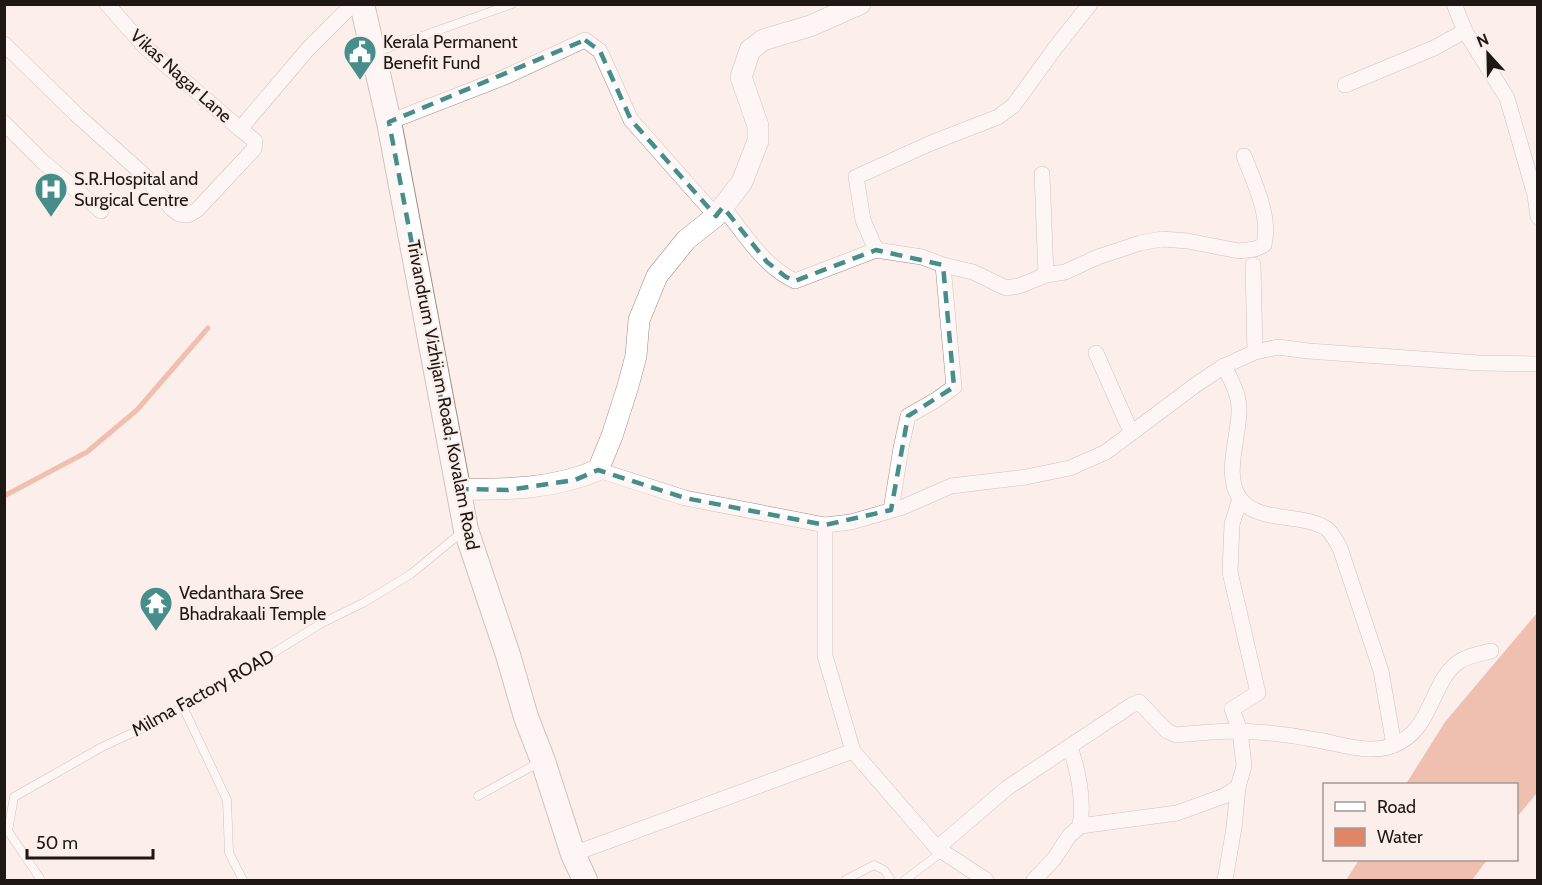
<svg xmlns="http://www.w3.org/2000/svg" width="1542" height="885" font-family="Cabin,sans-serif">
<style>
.water{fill:#e08666}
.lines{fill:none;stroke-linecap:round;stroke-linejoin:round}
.stream{stroke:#e08666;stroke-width:5}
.service-casing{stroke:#9f8c85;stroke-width:9}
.minor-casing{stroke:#9f8c85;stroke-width:16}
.secondary-casing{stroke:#9f8c85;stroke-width:22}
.primary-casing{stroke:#9f8c85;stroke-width:26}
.service{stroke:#fff;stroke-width:8}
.minor{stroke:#fff;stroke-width:15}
.secondary{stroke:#fff;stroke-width:21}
.primary{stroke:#fff;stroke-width:24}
.marked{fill:none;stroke:#478e8a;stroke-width:4.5;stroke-dasharray:12 8;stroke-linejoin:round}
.labels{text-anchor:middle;stroke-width:4.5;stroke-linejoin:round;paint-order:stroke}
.poi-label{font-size:18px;fill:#1e1714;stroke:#fcefeb;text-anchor:start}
.street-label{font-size:18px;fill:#1e1714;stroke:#fcefeb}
</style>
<rect width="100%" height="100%" fill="#fcefeb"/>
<g class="water">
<path d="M 1537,613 L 1537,793 L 1517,817 L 1516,784 L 1406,784 L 1445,722 Z"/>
<path d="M 1359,860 L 1487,860 L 1472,880 L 1346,880 Z"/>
</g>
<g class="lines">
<path class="stream" d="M 4,496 L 87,452 L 137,410 L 208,328"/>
<g class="service-casing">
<g id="service">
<path d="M 377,52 L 512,4"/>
<path d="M 183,707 L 227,800 L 229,853 L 243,880"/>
<path d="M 478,796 L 540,762"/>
<path d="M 41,880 L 8,831 L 14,797 L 102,747 L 162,719 L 212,691 L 320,624 L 363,603 L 411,574 L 462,532"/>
<path d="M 845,880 L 874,865 L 884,870 L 891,880"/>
<path d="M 905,880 L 942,852"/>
</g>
</g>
<g class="minor-casing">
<g id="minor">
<path d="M 107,4 L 144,46 L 240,129 L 308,49 L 353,4"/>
<path d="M 1454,4 L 1465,31 L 1507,98 L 1535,195 L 1538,217"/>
<path d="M 4,44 L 78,116 L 144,175 L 172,209 L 179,214 L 188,215 L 197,210 L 254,149 L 255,141 L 240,129"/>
<path d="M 1345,85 L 1434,48 L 1465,31"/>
<path d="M 389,122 L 505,77 L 585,40 L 600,51 L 631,120 L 716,216"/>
<path d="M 4,123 L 42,161 L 101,211"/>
<path d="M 1042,174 L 1046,275"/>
<path d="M 723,207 C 744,233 763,266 795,281 L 876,250 L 863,220 L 856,177 L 931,143 L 998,117 L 1013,106 L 1056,47 L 1090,4"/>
<path d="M 876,250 L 922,257 L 943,265 L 954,387 L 936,400 L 908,416 L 901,448 L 891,510"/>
<path d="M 943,265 L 973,272 L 1006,288 L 1019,286 L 1046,275 L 1065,272 L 1098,257 L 1140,243 L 1162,239 L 1188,241 L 1239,251 L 1255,249 L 1264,245 C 1271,216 1254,182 1244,156"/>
<path d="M 1253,265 L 1255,352"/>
<path d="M 1096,353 L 1131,432"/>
<path d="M 1224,366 C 1231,380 1239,394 1239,409 C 1240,436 1222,476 1241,500 C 1259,523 1305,513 1327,529 C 1333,534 1336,541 1340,548 L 1381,671 L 1394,745"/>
<path d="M 598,470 L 685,498 L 825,525 L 851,522 L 903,507 L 951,486 L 1026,477 L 1070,468 L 1106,452 L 1197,384 L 1224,366 L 1255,352 L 1278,347 L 1308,351 L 1479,363 L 1538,364"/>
<path d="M 825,525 L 825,656 L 853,751 L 937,848 L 986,880"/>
<path d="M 1070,747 C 1079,773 1084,799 1080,826"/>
<path d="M 937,848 L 1007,788 L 1132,705 L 1139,702 L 1167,731 L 1176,735 C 1197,733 1219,731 1240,731 C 1265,732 1292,735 1317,740 C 1341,744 1370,755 1394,745 C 1433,730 1431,679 1460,661 C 1470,655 1480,654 1491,651"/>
<path d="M 573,854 L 853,751"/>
<path d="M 1034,880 L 1054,859 L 1069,836 L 1080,826 L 1177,813 L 1224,796 L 1238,787 L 1244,766 L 1240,731 L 1232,709 L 1258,693 L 1230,572 L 1232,524 L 1240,499"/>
<path d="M 1225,880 L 1234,828 L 1238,787"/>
</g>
</g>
<g class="secondary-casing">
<path id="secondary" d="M 458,489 C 506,490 554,489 598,470 L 612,436 L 628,386 L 636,356 L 639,320 L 657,276 L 686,240 L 716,216 L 742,182 L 758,141 L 758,126 L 741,77 L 750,50 L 763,40 L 810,26 L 860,4"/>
</g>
<g class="primary-casing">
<path id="primary" d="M 362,4 L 389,122 L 466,530 L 508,655 L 526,717 L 543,761 L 573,854 L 585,880"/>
</g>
<use href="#service" class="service"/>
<use href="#minor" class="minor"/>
<use href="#secondary" class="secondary"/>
<use href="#primary" class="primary"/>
</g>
<path d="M0 0H1542V885H0ZM 585,40 L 600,51 L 631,120 L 716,216 L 723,207 L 767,262 L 786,277 L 795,281 L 876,250 L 943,265 L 954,387 L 908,416 L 891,510 L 825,525 L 685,498 L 598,470 L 575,480 L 508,490 L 458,489 L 389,122 Z" fill="#fcefeb" fill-opacity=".55" fill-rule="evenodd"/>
<path class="marked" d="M 585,40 L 600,51 L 631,120 L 716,216 L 723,207 L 767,262 L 786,277 L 795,281 L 876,250 L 943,265 L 954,387 L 908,416 L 891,510 L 825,525 L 685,498 L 598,470 L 575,480 L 508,490 L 458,489 L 389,122 Z"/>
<defs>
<g id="civic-pin" transform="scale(1.725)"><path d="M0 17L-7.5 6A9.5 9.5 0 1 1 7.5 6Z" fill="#478e8a" stroke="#fcefeb"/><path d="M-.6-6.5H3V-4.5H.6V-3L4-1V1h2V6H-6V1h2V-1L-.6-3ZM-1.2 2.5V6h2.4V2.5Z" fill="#fff"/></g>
<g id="hospital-pin" transform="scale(1.725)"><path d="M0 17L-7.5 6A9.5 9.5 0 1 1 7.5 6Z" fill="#478e8a" stroke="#fcefeb"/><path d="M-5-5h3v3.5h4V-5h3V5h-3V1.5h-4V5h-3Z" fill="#fff"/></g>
<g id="temple-pin" transform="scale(1.725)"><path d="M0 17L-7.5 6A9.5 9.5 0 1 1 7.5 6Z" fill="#478e8a" stroke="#fcefeb"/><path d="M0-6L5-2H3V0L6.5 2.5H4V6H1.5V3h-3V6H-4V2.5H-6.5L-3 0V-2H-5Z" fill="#fff"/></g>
</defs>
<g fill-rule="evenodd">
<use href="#civic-pin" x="360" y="52"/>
<use href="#hospital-pin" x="51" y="189"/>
<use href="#temple-pin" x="156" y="603"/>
</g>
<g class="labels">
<g class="poi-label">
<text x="383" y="48">Kerala Permanent<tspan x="383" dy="21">Benefit Fund</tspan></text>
<text x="74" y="185">S.R.Hospital and<tspan x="74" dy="21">Surgical Centre</tspan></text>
<text x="179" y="599">Vedanthara Sree<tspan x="179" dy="21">Bhadrakaali Temple</tspan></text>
</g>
<g class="street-label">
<text transform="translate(181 76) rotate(42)" y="6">Vikas Nagar Lane</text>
<text transform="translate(443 395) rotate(79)" y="6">Trivandrum Vizhijam Road, Kovalam Road</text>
<text transform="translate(203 693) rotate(-29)" y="6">Milma Factory ROAD</text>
</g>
</g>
<rect width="1542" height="885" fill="none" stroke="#1e1714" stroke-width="12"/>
<rect x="1323" y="783" width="195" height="78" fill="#fcefeb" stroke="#a39995" stroke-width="1.5"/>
<rect x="1335" y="802" width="30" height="9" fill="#ffffff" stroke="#a39995" stroke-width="1.5"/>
<text x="1377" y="813" font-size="18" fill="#1e1714">Road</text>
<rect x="1335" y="828" width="30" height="18" fill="#e08666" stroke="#a39995" stroke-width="1.5"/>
<text x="1377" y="843" font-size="18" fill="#1e1714">Water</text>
<g transform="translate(1488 54) rotate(338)" stroke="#fcefeb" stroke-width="4.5" paint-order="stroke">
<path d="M0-4.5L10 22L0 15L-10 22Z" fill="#1e1714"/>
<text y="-9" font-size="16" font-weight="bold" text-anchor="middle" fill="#1e1714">N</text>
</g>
<path d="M27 849v9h126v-9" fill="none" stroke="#1e1714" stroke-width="3"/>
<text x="36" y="849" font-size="18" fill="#1e1714" stroke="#fcefeb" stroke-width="4.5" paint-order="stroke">50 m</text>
</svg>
